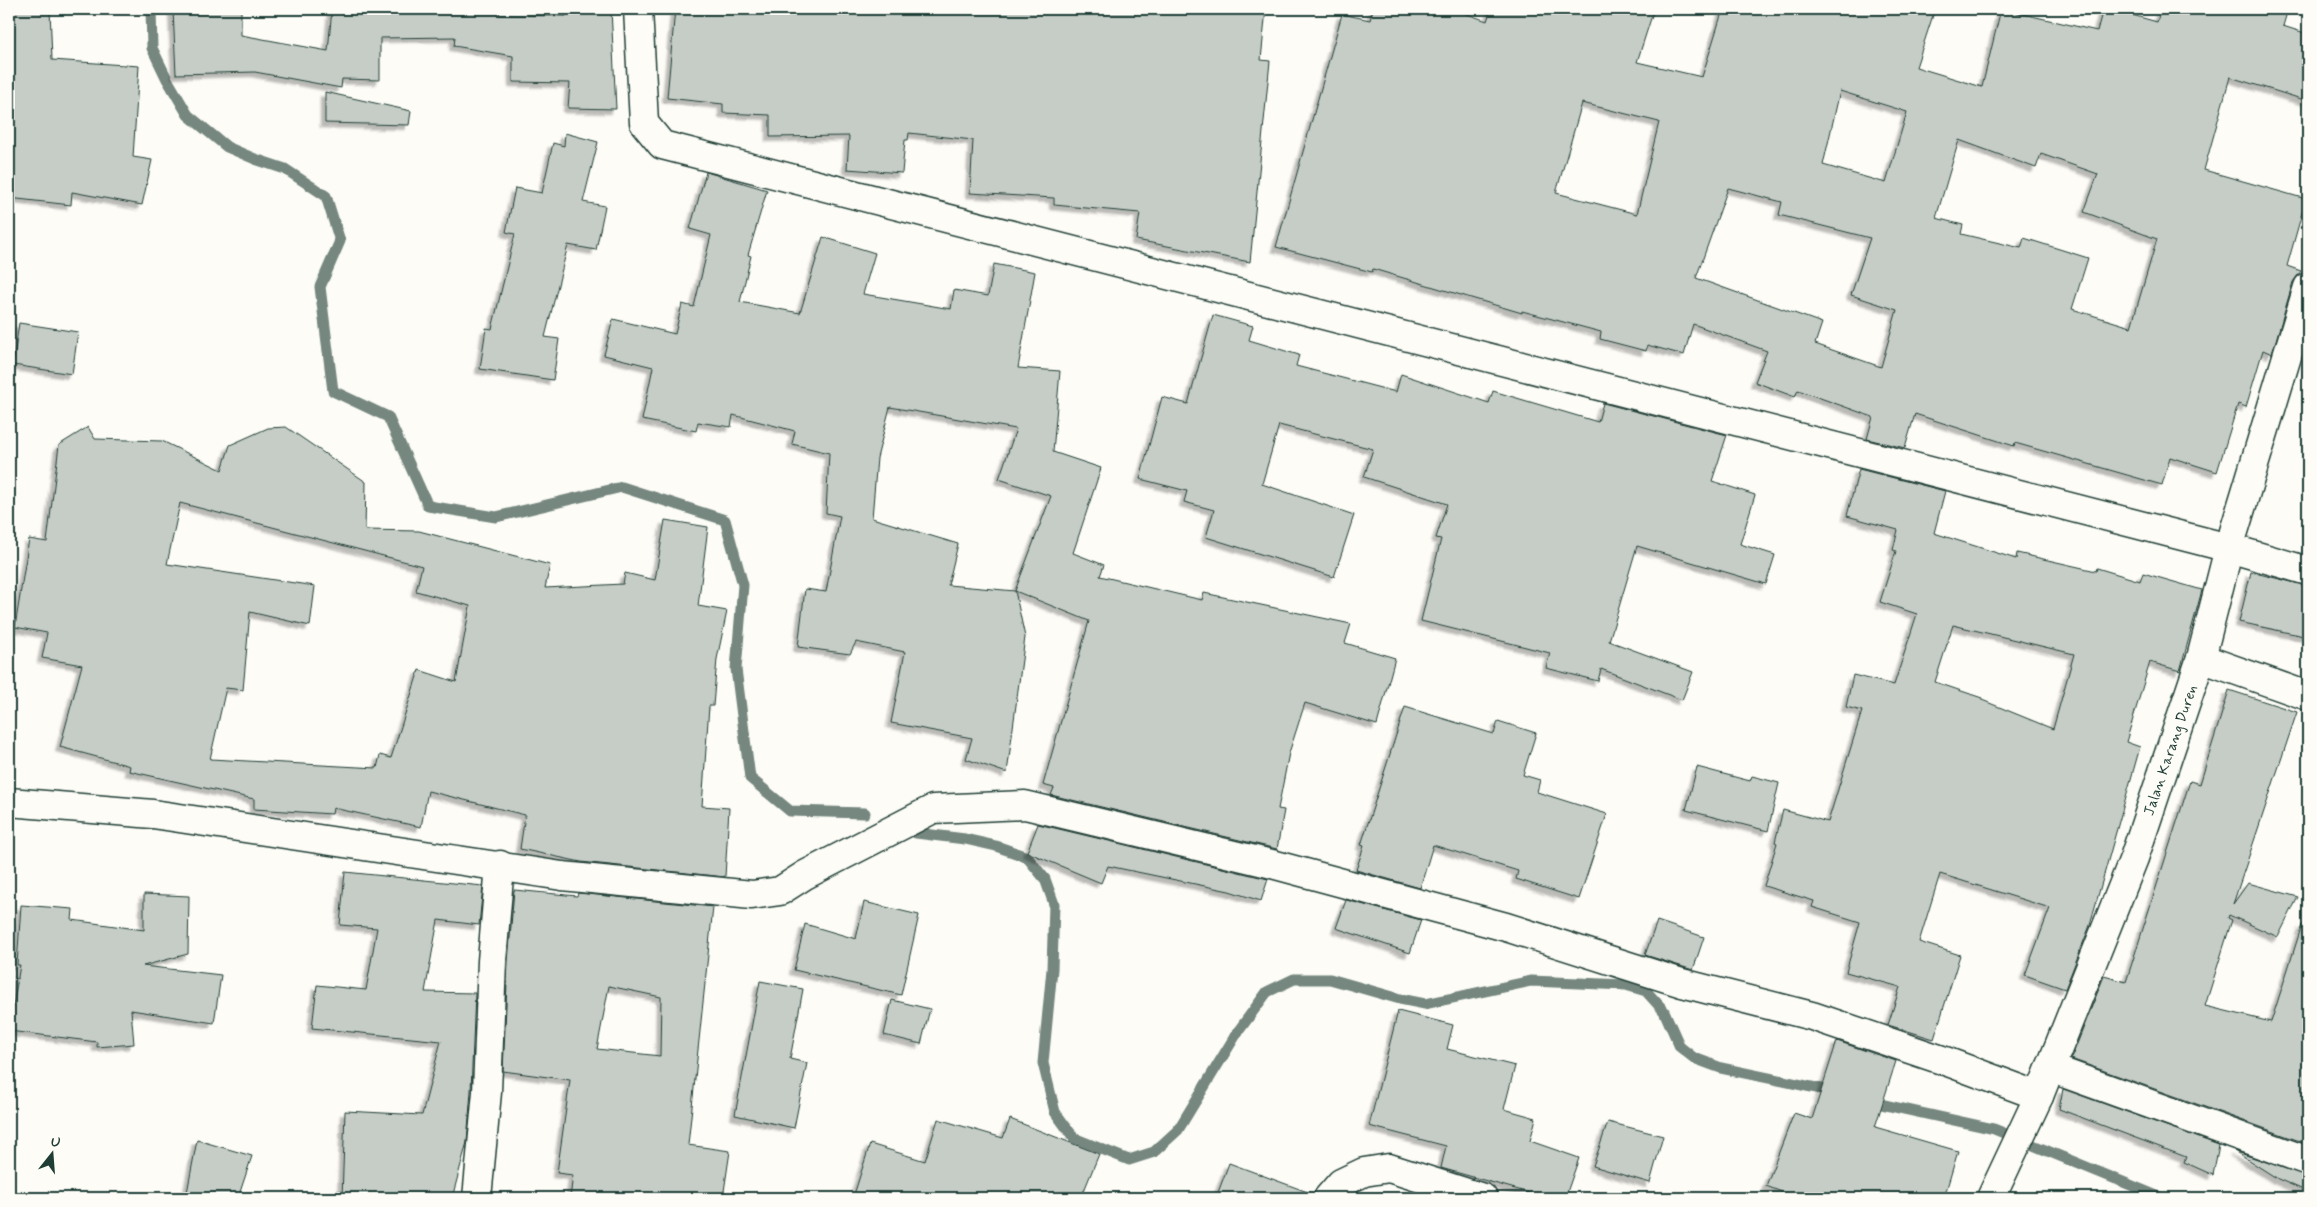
<svg xmlns="http://www.w3.org/2000/svg" width="2317" height="1207" font-family="Mynerve,sans-serif">
<style>
.lines{fill:none;stroke-linecap:round;stroke-linejoin:round}
.stream{stroke:#75877f;stroke-width:11}
.building{fill:#c6cdc7;stroke:#1f3d34;fill-rule:evenodd;filter:url(#shadow)}
.minor-casing{stroke:#1f3d34;stroke-width:31}
.minor{stroke:#fdfcf7;stroke-width:28}
.labels{text-anchor:middle;stroke-width:4;stroke-linejoin:round;paint-order:stroke}
.street-label{font-size:15px;fill:#1f3d34;stroke:#fdfcf7}
</style>
<defs>
<filter id="shadow"><feDropShadow dx="-4.5" dy="4.5" stdDeviation="1" flood-color="#0004"/></filter>
</defs>
<rect width="100%" height="100%" fill="#fdfcf7"/>
<filter id="ink" filterUnits="userSpaceOnUse"><feTurbulence type="fractalNoise" baseFrequency=".02" numOctaves="2"/><feDisplacementMap in="SourceGraphic" scale="10" xChannelSelector="R" yChannelSelector="G"/><feConvolveMatrix kernelMatrix="1 2 1 2 8 2 1 2 1" color-interpolation-filters="sRGB"/></filter>
<g filter="url(#ink)">
<g class="lines">
<g class="stream">
<path d="M 151,9 L 152,48 L 167,79 L 188,115 L 227,147 L 255,159 L 285,169 L 326,196 L 340,241 L 320,287 L 333,391 L 388,417 L 428,506 L 496,517 L 622,487 L 725,520 L 743,585 L 736,669 L 750,778 L 790,811 L 865,813"/>
<path d="M 916,833 L 965,839 L 996,846 L 1027,857 L 1045,879 L 1054,904 L 1052,969 L 1043,1063 L 1055,1112 L 1074,1138 L 1129,1160 L 1154,1152 L 1178,1130 L 1237,1033 L 1267,992 L 1294,979 L 1330,979 L 1400,999 L 1425,1004 L 1531,981 L 1626,985 L 1646,991 L 1664,1011 L 1680,1047 L 1694,1058 L 1721,1068 L 1835,1092"/>
<path d="M 1867,1101 L 1994,1129 L 2162,1198"/>
</g>
</g>
<g class="building">
<path d="M 10,9 L 50,9 L 52,60 L 139,66 L 133,157 L 152,160 L 142,205 L 72,192 L 71,205 L 9,198 L 9,93 L 13,76 Z"/>
<path d="M 241,9 L 241,35 L 328,51 L 332,9 L 500,9 L 499,15 L 566,16 L 566,9 L 611,9 L 616,109 L 568,108 L 570,83 L 513,82 L 513,56 L 454,46 L 455,37 L 380,38 L 380,80 L 342,79 L 341,88 L 255,72 L 176,74 L 173,10 Z"/>
<path d="M 675,9 L 1266,9 L 1261,60 L 1270,61 L 1250,262 L 1136,240 L 1140,213 L 1054,205 L 1054,198 L 970,193 L 973,140 L 909,133 L 908,140 L 905,140 L 902,173 L 847,169 L 849,136 L 770,137 L 770,115 L 723,113 L 723,104 L 667,98 Z"/>
<path d="M 1373,9 L 1453,9 L 1487,21 L 1491,9 L 1654,9 L 1637,62 L 1702,77 L 1723,9 L 1935,9 L 1916,67 L 1982,87 L 2001,9 L 2097,31 L 2103,9 L 2111,9 L 2157,22 L 2161,9 L 2288,9 L 2283,26 L 2308,34 L 2308,101 L 2230,77 L 2204,170 L 2306,199 L 2287,266 L 2301,271 L 2293,282 L 2272,354 L 2263,350 L 2246,407 L 2238,404 L 2217,472 L 2170,457 L 2162,485 L 2015,443 L 2014,446 L 1915,414 L 1905,448 L 1867,439 L 1873,417 L 1798,390 L 1795,397 L 1755,382 L 1767,351 L 1693,324 L 1684,355 L 1647,345 L 1646,351 L 1600,339 L 1601,332 L 1522,311 L 1522,313 L 1373,269 L 1372,272 L 1276,247 L 1342,14 L 1370,20 ZM 1840,91 L 1907,112 L 1886,183 L 1823,165 ZM 1582,103 L 1659,122 L 1637,214 L 1556,193 ZM 1959,140 L 2036,168 L 2041,154 L 2098,174 L 2084,212 L 2157,239 L 2131,327 L 2072,309 L 2088,258 L 2024,238 L 2021,248 L 1961,234 L 1963,225 L 1936,218 ZM 1728,188 L 1782,202 L 1779,215 L 1870,238 L 1851,295 L 1897,310 L 1881,367 L 1815,344 L 1822,323 L 1696,278 Z"/>
<path d="M 325,92 L 411,111 L 409,125 L 325,123 Z"/>
<path d="M 565,133 L 598,142 L 583,202 L 605,206 L 596,250 L 568,245 L 545,337 L 559,339 L 553,380 L 480,369 L 486,328 L 492,329 L 515,234 L 506,232 L 515,188 L 542,193 L 553,143 L 564,146 Z"/>
<path d="M 706,172 L 767,190 L 748,255 L 751,256 L 740,302 L 800,313 L 823,237 L 875,253 L 863,294 L 951,309 L 954,290 L 988,296 L 994,264 L 1035,272 L 1018,368 L 1060,371 L 1053,452 L 1101,468 L 1073,553 L 1104,565 L 1100,576 L 1202,600 L 1204,593 L 1351,624 L 1345,643 L 1395,658 L 1377,725 L 1305,703 L 1289,753 L 1278,809 L 1284,810 L 1277,849 L 1051,795 L 1054,788 L 1043,785 L 1089,621 L 1015,591 L 1025,637 L 1007,773 L 966,759 L 972,738 L 891,723 L 905,652 L 856,642 L 850,654 L 798,647 L 805,589 L 826,592 L 840,516 L 826,513 L 829,453 L 792,444 L 795,431 L 733,415 L 731,427 L 698,422 L 696,431 L 642,420 L 653,367 L 604,355 L 613,319 L 675,334 L 682,304 L 694,307 L 711,235 L 690,229 ZM 890,407 L 1016,429 L 999,479 L 1051,496 L 1015,591 L 948,585 L 958,544 L 872,518 L 877,458 Z"/>
<path d="M 1213,315 L 1253,326 L 1249,340 L 1299,355 L 1296,366 L 1396,392 L 1401,374 L 1489,403 L 1493,391 L 1598,422 L 1603,403 L 1727,435 L 1712,481 L 1755,495 L 1740,544 L 1775,555 L 1766,584 L 1637,546 L 1609,641 L 1693,672 L 1682,700 L 1601,669 L 1598,681 L 1546,668 L 1550,653 L 1421,621 L 1441,539 L 1436,538 L 1447,504 L 1364,477 L 1373,449 L 1279,425 L 1262,484 L 1354,515 L 1334,577 L 1206,537 L 1214,510 L 1184,502 L 1187,491 L 1140,479 L 1162,397 L 1188,404 Z"/>
<path d="M 19,323 L 78,332 L 72,374 L 13,365 Z"/>
<path d="M 88,427 L 95,439 L 162,441 L 222,470 L 230,445 L 268,428 L 286,427 L 366,482 L 365,530 L 419,531 L 550,565 L 545,588 L 623,584 L 625,573 L 655,580 L 665,520 L 708,527 L 698,606 L 727,611 L 717,659 L 713,706 L 709,706 L 702,806 L 729,808 L 725,877 L 581,862 L 520,849 L 525,815 L 428,791 L 421,827 L 333,808 L 332,814 L 254,809 L 254,799 L 129,771 L 130,766 L 60,747 L 82,665 L 42,658 L 47,633 L 15,627 L 29,539 L 47,542 L 59,445 ZM 180,503 L 422,566 L 416,591 L 470,606 L 456,682 L 419,670 L 391,758 L 380,755 L 377,768 L 210,759 L 226,688 L 243,690 L 250,612 L 310,626 L 315,586 L 167,564 Z"/>
<path d="M 1859,469 L 1945,491 L 1934,533 L 2016,559 L 2017,553 L 2096,571 L 2097,568 L 2140,581 L 2143,573 L 2202,590 L 2180,671 L 2150,662 L 2126,742 L 2140,747 L 2089,928 L 2065,989 L 2025,975 L 2050,908 L 1940,874 L 1919,942 L 1960,955 L 1934,1039 L 1888,1025 L 1900,987 L 1846,972 L 1860,922 L 1812,907 L 1814,901 L 1764,886 L 1777,843 L 1775,842 L 1783,810 L 1828,822 L 1862,711 L 1846,707 L 1853,675 L 1894,685 L 1917,614 L 1880,602 L 1896,551 L 1893,550 L 1898,530 L 1847,516 ZM 1953,625 L 2074,654 L 2053,729 L 1982,700 L 1982,698 L 1935,682 Z"/>
<path d="M 2251,572 L 2308,586 L 2308,637 L 2239,622 Z"/>
<path d="M 2229,690 L 2297,712 L 2233,904 L 2248,883 L 2298,897 L 2278,937 L 2229,915 L 2228,918 L 2232,920 L 2205,1006 L 2271,1022 L 2302,925 L 2308,926 L 2308,1144 L 2071,1059 L 2104,976 L 2126,982 L 2190,781 L 2200,784 Z"/>
<path d="M 1405,707 L 1494,734 L 1498,721 L 1536,733 L 1523,775 L 1540,780 L 1537,792 L 1607,814 L 1579,899 L 1516,879 L 1518,871 L 1433,845 L 1420,888 L 1356,870 L 1364,846 L 1361,845 Z"/>
<path d="M 1697,767 L 1750,781 L 1752,776 L 1779,783 L 1768,831 L 1686,810 Z"/>
<path d="M 1038,824 L 1268,879 L 1261,901 L 1229,891 L 1108,866 L 1101,883 L 1027,852 Z"/>
<path d="M 345,872 L 483,886 L 479,925 L 438,920 L 425,992 L 475,993 L 471,1091 L 467,1142 L 452,1198 L 342,1198 L 345,1111 L 422,1115 L 441,1041 L 312,1028 L 317,985 L 366,990 L 377,928 L 340,925 Z"/>
<path d="M 514,890 L 577,896 L 578,893 L 713,907 L 688,1145 L 730,1151 L 723,1198 L 619,1195 L 618,1198 L 570,1198 L 573,1175 L 557,1173 L 570,1080 L 503,1071 L 508,962 ZM 609,986 L 661,997 L 660,1056 L 597,1049 Z"/>
<path d="M 144,894 L 189,896 L 188,954 L 143,966 L 221,975 L 214,1023 L 131,1010 L 134,1044 L 97,1047 L 97,1042 L 9,1031 L 20,965 L 17,965 L 21,905 L 73,909 L 72,920 L 144,930 Z"/>
<path d="M 1346,900 L 1421,920 L 1410,953 L 1336,928 Z"/>
<path d="M 864,902 L 919,915 L 901,995 L 794,970 L 805,924 L 856,939 Z"/>
<path d="M 1657,921 L 1704,937 L 1693,970 L 1645,955 Z"/>
<path d="M 760,981 L 803,989 L 790,1059 L 807,1063 L 794,1128 L 735,1115 Z"/>
<path d="M 892,1000 L 930,1009 L 921,1044 L 884,1035 Z"/>
<path d="M 1398,1011 L 1453,1025 L 1447,1049 L 1515,1066 L 1504,1109 L 1536,1118 L 1530,1141 L 1579,1158 L 1565,1198 L 1547,1198 L 1441,1168 L 1446,1146 L 1369,1126 Z"/>
<path d="M 1837,1041 L 1896,1061 L 1875,1127 L 1958,1151 L 1944,1198 L 1798,1198 L 1766,1186 L 1794,1113 L 1812,1119 Z"/>
<path d="M 2063,1089 L 2219,1145 L 2213,1175 L 2184,1162 L 2186,1157 L 2059,1109 Z"/>
<path d="M 938,1119 L 1003,1138 L 1010,1119 L 1099,1154 L 1081,1198 L 853,1198 L 870,1144 L 925,1161 Z"/>
<path d="M 1608,1122 L 1663,1136 L 1650,1183 L 1593,1166 Z"/>
<path d="M 197,1140 L 252,1156 L 238,1198 L 186,1198 Z"/>
<path d="M 2234,1151 L 2308,1176 L 2308,1192 L 2278,1179 Z"/>
<path d="M 1229,1163 L 1313,1194 L 1313,1198 L 1216,1198 Z"/>
</g>
<g class="lines">
<g class="minor-casing">
<g id="minor">
<path d="M 638,9 L 644,123 L 662,145 L 2229,548 L 2308,571"/>
<path d="M 2201,658 L 2308,696"/>
<path d="M 9,802 L 153,814 L 562,876 L 752,895 L 780,891 L 805,875 L 933,809 L 1025,805 L 1272,864 L 1506,927 L 1682,983 L 1812,1016 L 1948,1062 L 2039,1096"/>
<path d="M 2050,1068 L 2308,1161"/>
<path d="M 477,1198 L 487,1092 L 492,961 L 500,865"/>
<path d="M 1328,1198 L 1341,1183 L 1364,1172 L 1389,1168 L 1483,1198"/>
<path d="M 1991,1198 L 2039,1096 L 2134,858 L 2201,658 L 2229,548 L 2308,287"/>
</g>
</g>
<use href="#minor" class="minor"/>
</g>
</g>
<g class="labels">
<g class="street-label">
<text transform="translate(2170 750) rotate(-71)" y="5">Jalan Karang Duren</text>
</g>
</g>
<rect width="2317" height="1207" fill="none" stroke="#fdfcf7" stroke-width="30"/>
<rect x="15" y="15" width="2287" height="1177" fill="none" stroke="#1f3d34" stroke-width="2" filter="url(#ink)"/>
<g transform="translate(52 1154) rotate(17)" stroke="#fdfcf7" stroke-width="4" paint-order="stroke">
<path d="M0-4L9 19L0 12L-9 19Z" fill="#1f3d34"/>
<text y="-8" font-size="14" font-weight="bold" text-anchor="middle" fill="#1f3d34">U</text>
</g>
</svg>
